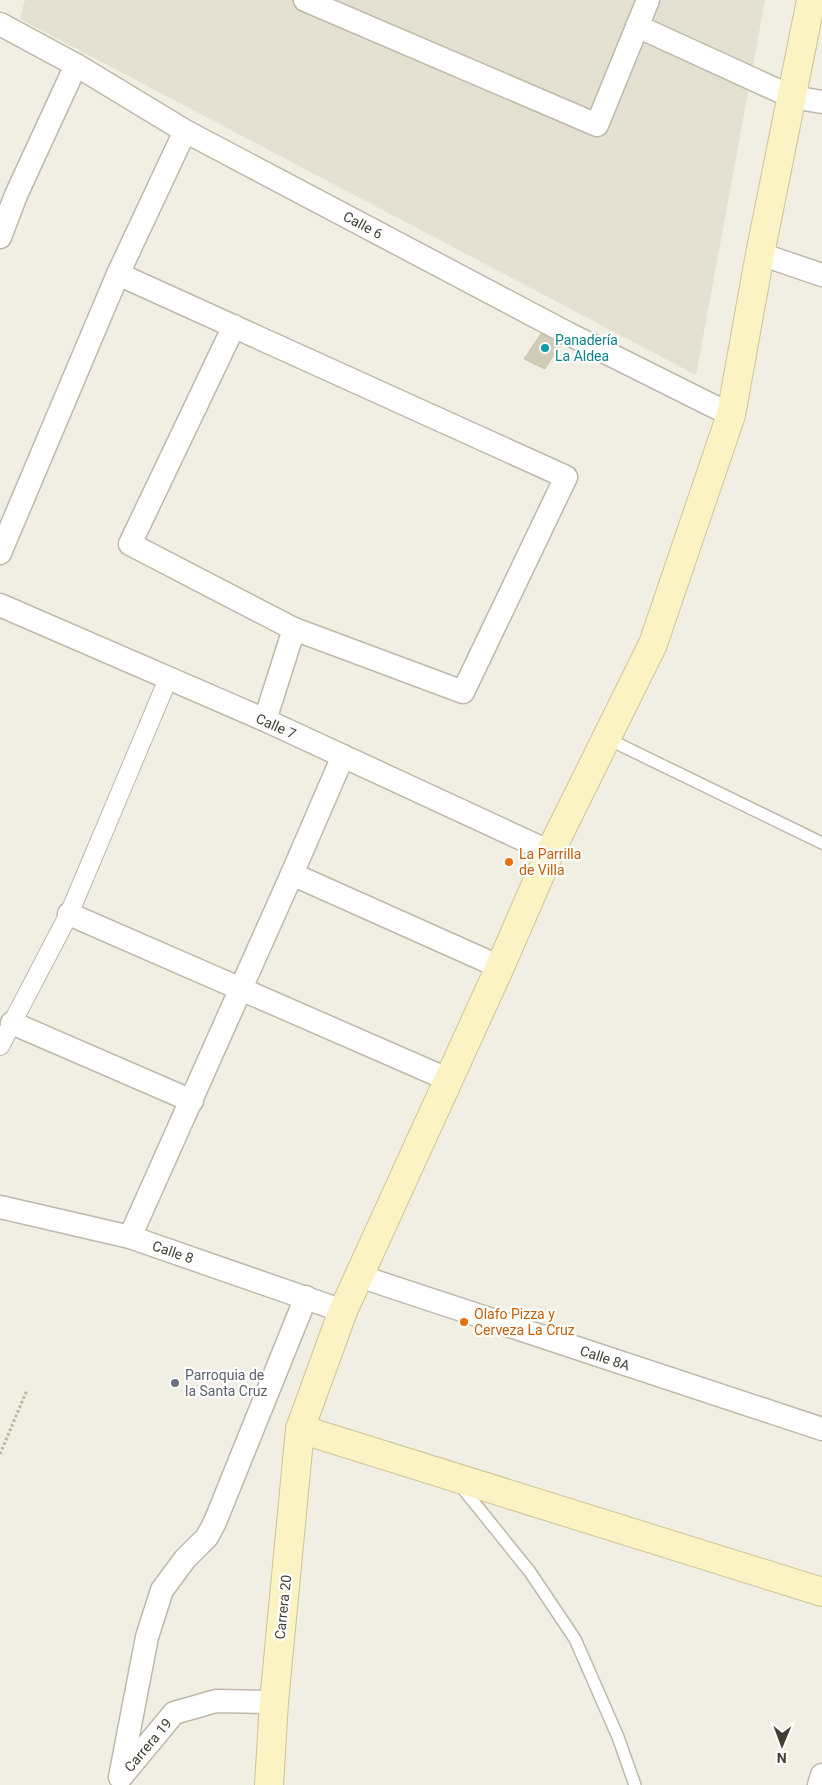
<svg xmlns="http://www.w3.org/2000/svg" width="822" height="1785" font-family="Roboto,sans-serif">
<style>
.residential{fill:#e4e0d2}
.building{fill:#d1cbba;stroke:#ccc3ad}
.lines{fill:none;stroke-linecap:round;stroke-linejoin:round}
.service-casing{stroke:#beb9aa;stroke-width:14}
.pedestrian-casing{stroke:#beb9aa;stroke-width:20}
.minor-casing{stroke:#beb9aa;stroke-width:25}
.secondary-casing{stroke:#cec595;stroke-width:30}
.path{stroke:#bcb399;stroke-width:3;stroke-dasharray:2.5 2.5;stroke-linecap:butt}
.service{stroke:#fff;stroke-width:11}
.pedestrian{stroke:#fff;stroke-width:18}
.minor{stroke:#fff;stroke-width:22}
.secondary{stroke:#fbf3c3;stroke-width:28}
.culture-dot{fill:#0f9aa8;stroke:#fff;stroke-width:2}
.food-dot{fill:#e8710a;stroke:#fff;stroke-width:2}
.worship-dot{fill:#6b7280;stroke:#fff;stroke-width:2}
.labels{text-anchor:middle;stroke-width:4.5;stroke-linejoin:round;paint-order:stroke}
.street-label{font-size:14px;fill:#423e34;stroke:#fff}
.culture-label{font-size:14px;fill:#0d838f;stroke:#fff;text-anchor:start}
.food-label{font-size:14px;fill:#c56008;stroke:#fff;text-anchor:start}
.worship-label{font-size:14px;fill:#5b616d;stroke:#fff;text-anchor:start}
</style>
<rect width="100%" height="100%" fill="#f1eee3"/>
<path class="residential" d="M 25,0 L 765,0 L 696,375 L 20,19 Z"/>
<path class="building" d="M 543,331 L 565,337 L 545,369 L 524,359 Z"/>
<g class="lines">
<g class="service-casing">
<g id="service">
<path d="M 606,738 L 822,843"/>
<path d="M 460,1485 L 530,1572 L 575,1639 L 618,1737 L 635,1785"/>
</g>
</g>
<g class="pedestrian-casing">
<path id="pedestrian" d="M 0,1046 L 69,914 L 168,679"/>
</g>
<g class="minor-casing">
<g id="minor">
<path d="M 305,0 L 597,125 L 648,0"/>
<path d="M 0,24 L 76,65 L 185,131 L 567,333 L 731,415"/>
<path d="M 637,26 L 792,97 L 822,102"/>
<path d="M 0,237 L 16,195 L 76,65"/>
<path d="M 760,254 L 822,275"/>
<path d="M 118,274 L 566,477 L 463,692 L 294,629 L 130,544 L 234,326"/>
<path d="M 0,553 L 118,274 L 185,131"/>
<path d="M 0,605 L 265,720 L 550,852"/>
<path d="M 265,720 L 294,629"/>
<path d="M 292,874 L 500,967"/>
<path d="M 69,914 L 447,1079"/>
<path d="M 12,1023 L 192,1101"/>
<path d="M 0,1207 L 130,1237 L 343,1311"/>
<path d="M 130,1237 L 292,874 L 343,756"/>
<path d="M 359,1276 L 822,1429"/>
<path d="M 120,1777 L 147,1637 L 162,1590 L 185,1559 L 207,1537 L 215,1522 L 306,1297"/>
<path d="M 121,1777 L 174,1713 L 216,1701 L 274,1702"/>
<path d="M 819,1785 L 822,1775"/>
</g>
</g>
<g class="secondary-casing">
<g id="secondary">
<path d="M 300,1429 L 822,1592"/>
<path d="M 269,1785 L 274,1702 L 300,1429 L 343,1311 L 500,967 L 550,852 L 653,644 L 731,415 L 760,254 L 811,0"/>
</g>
</g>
<path class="path" d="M 0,1454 L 27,1390"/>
<use href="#service" class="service"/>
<use href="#pedestrian" class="pedestrian"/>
<use href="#minor" class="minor"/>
<use href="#secondary" class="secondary"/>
</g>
<circle class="culture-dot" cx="545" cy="348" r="5"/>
<g class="food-dot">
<circle cx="509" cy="862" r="5"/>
<circle cx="464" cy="1322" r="5"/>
</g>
<circle class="worship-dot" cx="175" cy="1383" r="5"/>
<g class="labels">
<g class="street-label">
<text transform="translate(363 225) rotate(28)" y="5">Calle 6</text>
<text transform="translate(276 726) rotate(24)" y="5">Calle 7</text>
<text transform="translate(173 1252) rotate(19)" y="5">Calle 8</text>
<text transform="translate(605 1358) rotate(18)" y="5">Calle 8A</text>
<text transform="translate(283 1607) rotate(-84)" y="5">Carrera 20</text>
<text transform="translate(148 1745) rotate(-50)" y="5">Carrera 19</text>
</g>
<g class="culture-label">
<text x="555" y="345">Panadería<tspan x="555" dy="16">La Aldea</tspan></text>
</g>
<g class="food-label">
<text x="519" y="859">La Parrilla<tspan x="519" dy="16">de Villa</tspan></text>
<text x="474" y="1319">Olafo Pizza y<tspan x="474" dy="16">Cerveza La Cruz</tspan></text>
</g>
<g class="worship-label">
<text x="185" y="1380">Parroquia de<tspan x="185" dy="16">la Santa Cruz</tspan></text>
</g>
</g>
<g transform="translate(782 1745) rotate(181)" stroke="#ffffff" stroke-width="4" paint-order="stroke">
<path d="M0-4L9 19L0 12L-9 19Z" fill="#423e34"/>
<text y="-8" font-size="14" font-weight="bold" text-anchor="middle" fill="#423e34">N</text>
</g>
</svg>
